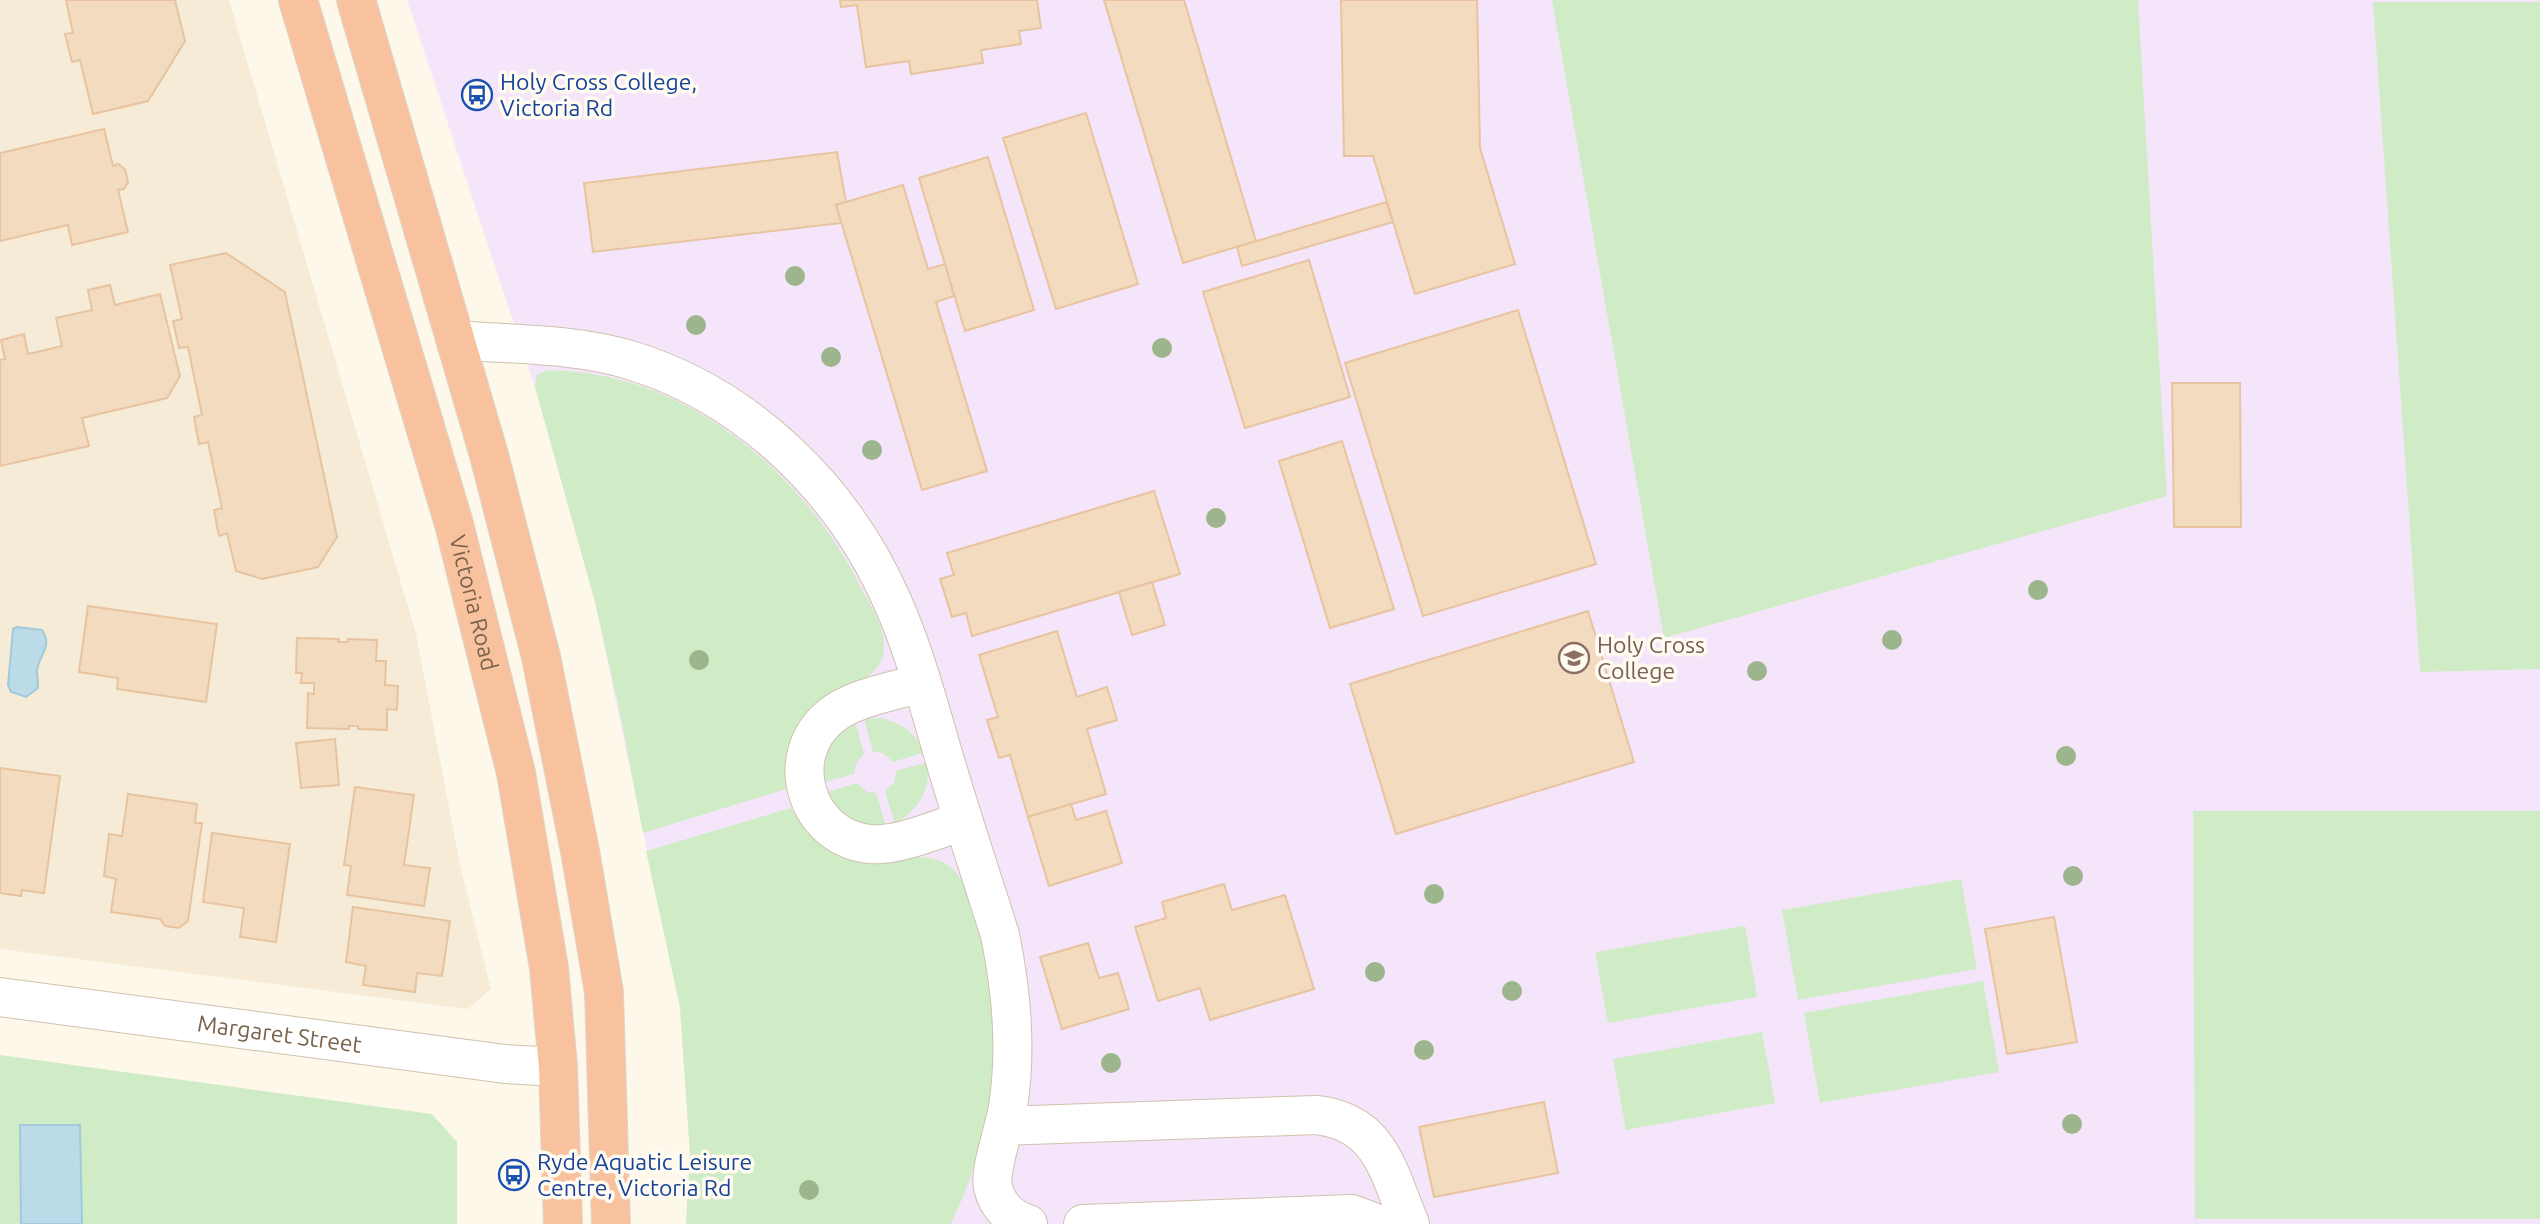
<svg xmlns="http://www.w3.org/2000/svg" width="2540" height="1224" font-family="Ubuntu,sans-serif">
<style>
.residential{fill:#f5ebd7}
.education{fill:#f5e5fa}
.green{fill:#d0ecc6}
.water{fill:#bcdbe8;stroke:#a2cada;stroke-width:2}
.building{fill:#f3dbbf;stroke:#e7c49f;stroke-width:2}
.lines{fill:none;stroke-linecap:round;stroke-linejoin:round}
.minor-casing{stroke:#d0c1ad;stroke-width:40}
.highway-casing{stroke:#dcd6d0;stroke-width:40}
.minor{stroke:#fff;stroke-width:38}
.highway{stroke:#f8c29e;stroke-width:38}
.tree{fill:#9cb58d}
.labels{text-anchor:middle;stroke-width:7;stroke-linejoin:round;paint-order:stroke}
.transit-label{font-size:23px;fill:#164399;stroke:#fffbf0;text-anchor:start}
.street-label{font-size:23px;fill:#79624b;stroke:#fffbf0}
.education-label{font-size:23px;fill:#785e54;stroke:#fffbf0;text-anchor:start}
</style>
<rect width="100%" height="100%" fill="#fdf8e9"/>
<path class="residential" d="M 0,0 L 229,0 L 416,634 L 460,865 L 491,989 L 468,1009 L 0,949 Z"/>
<path class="education" d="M 407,0 L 2540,0 L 2540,1224 L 686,1224 L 690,1154 L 680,1007 L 595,602 L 535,387 Z"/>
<g class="green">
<path d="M 1552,0 L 2138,0 L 2167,496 L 1664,638 Z"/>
<path d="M 2373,2 L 2540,2 L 2540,669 L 2420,672 Z"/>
<path d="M 548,370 C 571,371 594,373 617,379 C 721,405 813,491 860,586 C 870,604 886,629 884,650 C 880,682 846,684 825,697 C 791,717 784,753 786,789 L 643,833 L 620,713 L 595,602 L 535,387 L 537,375 Z"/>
<path d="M 879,718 C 901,722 914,732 926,752 L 893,762 L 883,753 L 873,752 L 864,719 Z"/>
<path d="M 855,721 L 864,754 L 856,763 L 854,774 L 821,783 C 824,746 825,745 855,721 Z"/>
<path d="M 928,762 C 930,791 920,808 895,824 L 885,791 L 894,783 L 896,771 Z"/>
<path d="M 857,783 L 867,792 L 876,793 L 886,826 C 853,828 843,817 824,793 Z"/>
<path d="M 791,808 C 809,838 836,865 875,863 C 896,862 917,852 938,860 C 964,870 969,896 977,919 C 1010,1023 997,1127 951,1224 L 686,1224 L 690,1154 L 680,1007 L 646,851 Z"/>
<path d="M 2193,811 L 2540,811 L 2540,1219 L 2195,1219 Z"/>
<path d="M 1961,879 L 1977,969 L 1798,1000 L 1782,910 Z"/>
<path d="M 1745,926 L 1757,997 L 1608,1023 L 1595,952 Z"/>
<path d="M 1983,981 L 1999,1072 L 1820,1103 L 1804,1013 Z"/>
<path d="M 1762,1032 L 1775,1103 L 1626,1130 L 1613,1059 Z"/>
<path d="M 0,1055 L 432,1114 L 457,1142 L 457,1224 L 0,1224 Z"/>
</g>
<g class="water">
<path d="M 17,627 L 42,630 C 53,646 40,653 37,670 C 37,675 38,682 38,688 L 26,697 L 11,692 L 8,685 L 13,629 Z"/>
<path d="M 20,1125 L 80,1125 L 82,1224 L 21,1224 Z"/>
</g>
<g class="building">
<path d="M 66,0 L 175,0 L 185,41 L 148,101 L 93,114 L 80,60 L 72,62 L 65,34 L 73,33 Z"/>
<path d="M 840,0 L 1037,0 L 1041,28 L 1019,31 L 1021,44 L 981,50 L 983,63 L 911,74 L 909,61 L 866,67 L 857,5 L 841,7 Z"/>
<path d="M 1104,0 L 1184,0 L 1256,241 L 1183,263 Z"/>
<path d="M 1341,0 L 1477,0 L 1480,148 L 1515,264 L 1415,294 L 1373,156 L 1344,156 Z"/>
<path d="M 1086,113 L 1138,284 L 1056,309 L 1003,138 Z"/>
<path d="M 104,129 L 113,166 L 118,164 L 125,169 L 128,182 L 124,189 L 118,190 L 128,232 L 72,245 L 68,225 L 0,241 L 0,153 Z"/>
<path d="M 837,152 L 846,202 L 836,205 L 842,223 L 593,252 L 584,183 Z"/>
<path d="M 988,157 L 1034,310 L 965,331 L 919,178 Z"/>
<path d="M 903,185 L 928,269 L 945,264 L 954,296 L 936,302 L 987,471 L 922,490 L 836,205 Z"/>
<path d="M 1386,202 L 1393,222 L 1242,266 L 1237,247 Z"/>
<path d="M 226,253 L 285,292 L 337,537 L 318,567 L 262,579 L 236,571 L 227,533 L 219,536 L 214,510 L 222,508 L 208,442 L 199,444 L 194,417 L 202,415 L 188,347 L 179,348 L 173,321 L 182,319 L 170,265 Z"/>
<path d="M 1309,260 L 1350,397 L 1245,428 L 1203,292 Z"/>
<path d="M 110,285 L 115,305 L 160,294 L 180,376 L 167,398 L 82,418 L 89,446 L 0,466 L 0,360 L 5,359 L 1,340 L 24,334 L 28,354 L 62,346 L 56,318 L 92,310 L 88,290 Z"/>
<path d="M 1518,310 L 1596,564 L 1423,616 L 1345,363 Z"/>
<path d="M 2172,383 L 2240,383 L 2241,527 L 2174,527 Z"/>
<path d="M 1342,441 L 1394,609 L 1330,628 L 1279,461 Z"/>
<path d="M 1154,491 L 1180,574 L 972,636 L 966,613 L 952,617 L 940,579 L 954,575 L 947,553 Z"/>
<path d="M 1152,582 L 1165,625 L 1132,635 L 1119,592 Z"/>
<path d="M 88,606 L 217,624 L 206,702 L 117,689 L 118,678 L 79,672 Z"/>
<path d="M 1588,611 L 1634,762 L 1396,834 L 1350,684 Z"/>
<path d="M 1057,631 L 1077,697 L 1107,687 L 1117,720 L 1087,729 L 1106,794 L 1028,817 L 1010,755 L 999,758 L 987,720 L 998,717 L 979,655 Z"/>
<path d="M 297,638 L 339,639 L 338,642 L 348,642 L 348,639 L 377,640 L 376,661 L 386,661 L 385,685 L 398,686 L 397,710 L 387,709 L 387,730 L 358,729 L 358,726 L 349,726 L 349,729 L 307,728 L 308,693 L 314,694 L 314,683 L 301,683 L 302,673 L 296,673 Z"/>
<path d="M 335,739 L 339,785 L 301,788 L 296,743 Z"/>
<path d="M 0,768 L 60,776 L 44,893 L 22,890 L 21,896 L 0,893 Z"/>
<path d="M 355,787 L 414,795 L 404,865 L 430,868 L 424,906 L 347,895 L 351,866 L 344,865 Z"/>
<path d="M 128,794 L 197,804 L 195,823 L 202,823 L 188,921 L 179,928 L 165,926 L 160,919 L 111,912 L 116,879 L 104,876 L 109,834 L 122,836 Z"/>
<path d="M 1071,804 L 1076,820 L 1106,811 L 1122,863 L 1049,886 L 1028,817 Z"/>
<path d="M 212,833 L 290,844 L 276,942 L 240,937 L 244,908 L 203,902 Z"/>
<path d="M 1224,884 L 1232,910 L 1285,895 L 1314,989 L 1210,1020 L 1200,988 L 1158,1001 L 1135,927 L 1166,918 L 1162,902 Z"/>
<path d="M 353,907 L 450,921 L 442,976 L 417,973 L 415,992 L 363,985 L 366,966 L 346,962 Z"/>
<path d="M 2054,917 L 2077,1042 L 2007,1054 L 1985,929 Z"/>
<path d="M 1088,943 L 1099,978 L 1118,973 L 1129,1009 L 1062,1029 L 1040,957 Z"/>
<path d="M 1544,1102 L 1558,1173 L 1434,1197 L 1419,1127 Z"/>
</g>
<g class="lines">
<g class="minor-casing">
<g id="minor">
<path d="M 457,340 C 513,345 575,343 630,360 C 748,396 844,490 893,603 C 916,655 930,710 946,764 C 963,821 982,878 1000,935 C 1012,993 1017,1049 1008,1107 C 1005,1128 989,1170 993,1187 C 997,1205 1010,1219 1028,1224"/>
<path d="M 921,683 C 895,691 852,698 831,716 C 781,756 806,838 870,844 C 897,847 937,829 963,821"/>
<path id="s1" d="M 0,997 L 505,1064 L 558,1067"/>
<path d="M 1004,1126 L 1316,1115 C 1381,1122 1388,1172 1410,1224"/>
<path d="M 1083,1224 L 1352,1214 L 1378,1224"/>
</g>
</g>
<g class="highway-casing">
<g id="highway">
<path id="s2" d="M 298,0 L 454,524 L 516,773 L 549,968 L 558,1067 L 563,1224"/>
<path d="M 356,0 L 489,455 L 541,657 L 580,851 L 604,992 L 611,1224"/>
</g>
</g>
<use href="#minor" class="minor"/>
<use href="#highway" class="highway"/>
</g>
<g class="tree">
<circle cx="795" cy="276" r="10"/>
<circle cx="696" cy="325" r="10"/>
<circle cx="1162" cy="348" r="10"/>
<circle cx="831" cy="357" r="10"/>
<circle cx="872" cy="450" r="10"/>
<circle cx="1216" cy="518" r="10"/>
<circle cx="2038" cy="590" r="10"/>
<circle cx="1892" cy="640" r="10"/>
<circle cx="699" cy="660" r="10"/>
<circle cx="1757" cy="671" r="10"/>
<circle cx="2066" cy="756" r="10"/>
<circle cx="2073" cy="876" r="10"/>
<circle cx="1434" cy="894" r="10"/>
<circle cx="1375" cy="972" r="10"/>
<circle cx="1512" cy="991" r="10"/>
<circle cx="1424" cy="1050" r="10"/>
<circle cx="1111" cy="1063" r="10"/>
<circle cx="2072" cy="1124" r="10"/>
<circle cx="809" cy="1190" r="10"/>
</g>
<defs>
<g id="bus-ring" transform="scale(1.575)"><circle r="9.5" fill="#fffbf0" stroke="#1a4fb4" stroke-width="1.5"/><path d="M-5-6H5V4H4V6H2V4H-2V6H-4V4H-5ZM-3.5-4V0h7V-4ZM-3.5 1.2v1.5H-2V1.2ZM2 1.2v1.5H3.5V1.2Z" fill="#1a4fb4"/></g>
<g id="school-ring" transform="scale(1.575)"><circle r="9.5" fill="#fffbf0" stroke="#8d6e63" stroke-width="1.5"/><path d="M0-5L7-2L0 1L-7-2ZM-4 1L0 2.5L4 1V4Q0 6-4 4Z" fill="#8d6e63"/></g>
</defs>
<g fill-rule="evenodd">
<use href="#bus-ring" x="477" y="95"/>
<use href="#school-ring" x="1574" y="658"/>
<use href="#bus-ring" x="514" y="1175"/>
</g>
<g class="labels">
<g class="transit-label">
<text x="500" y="90">Holy Cross College,<tspan x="500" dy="26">Victoria Rd</tspan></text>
<text x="537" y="1170">Ryde Aquatic Leisure<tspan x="537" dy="26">Centre, Victoria Rd</tspan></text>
</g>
<g class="street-label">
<text dy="8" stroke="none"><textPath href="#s2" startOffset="628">Victoria Road</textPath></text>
<text dy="8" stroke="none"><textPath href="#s1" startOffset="282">Margaret Street</textPath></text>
</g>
<g class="education-label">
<text x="1597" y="653">Holy Cross<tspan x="1597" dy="26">College</tspan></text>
</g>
</g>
</svg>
